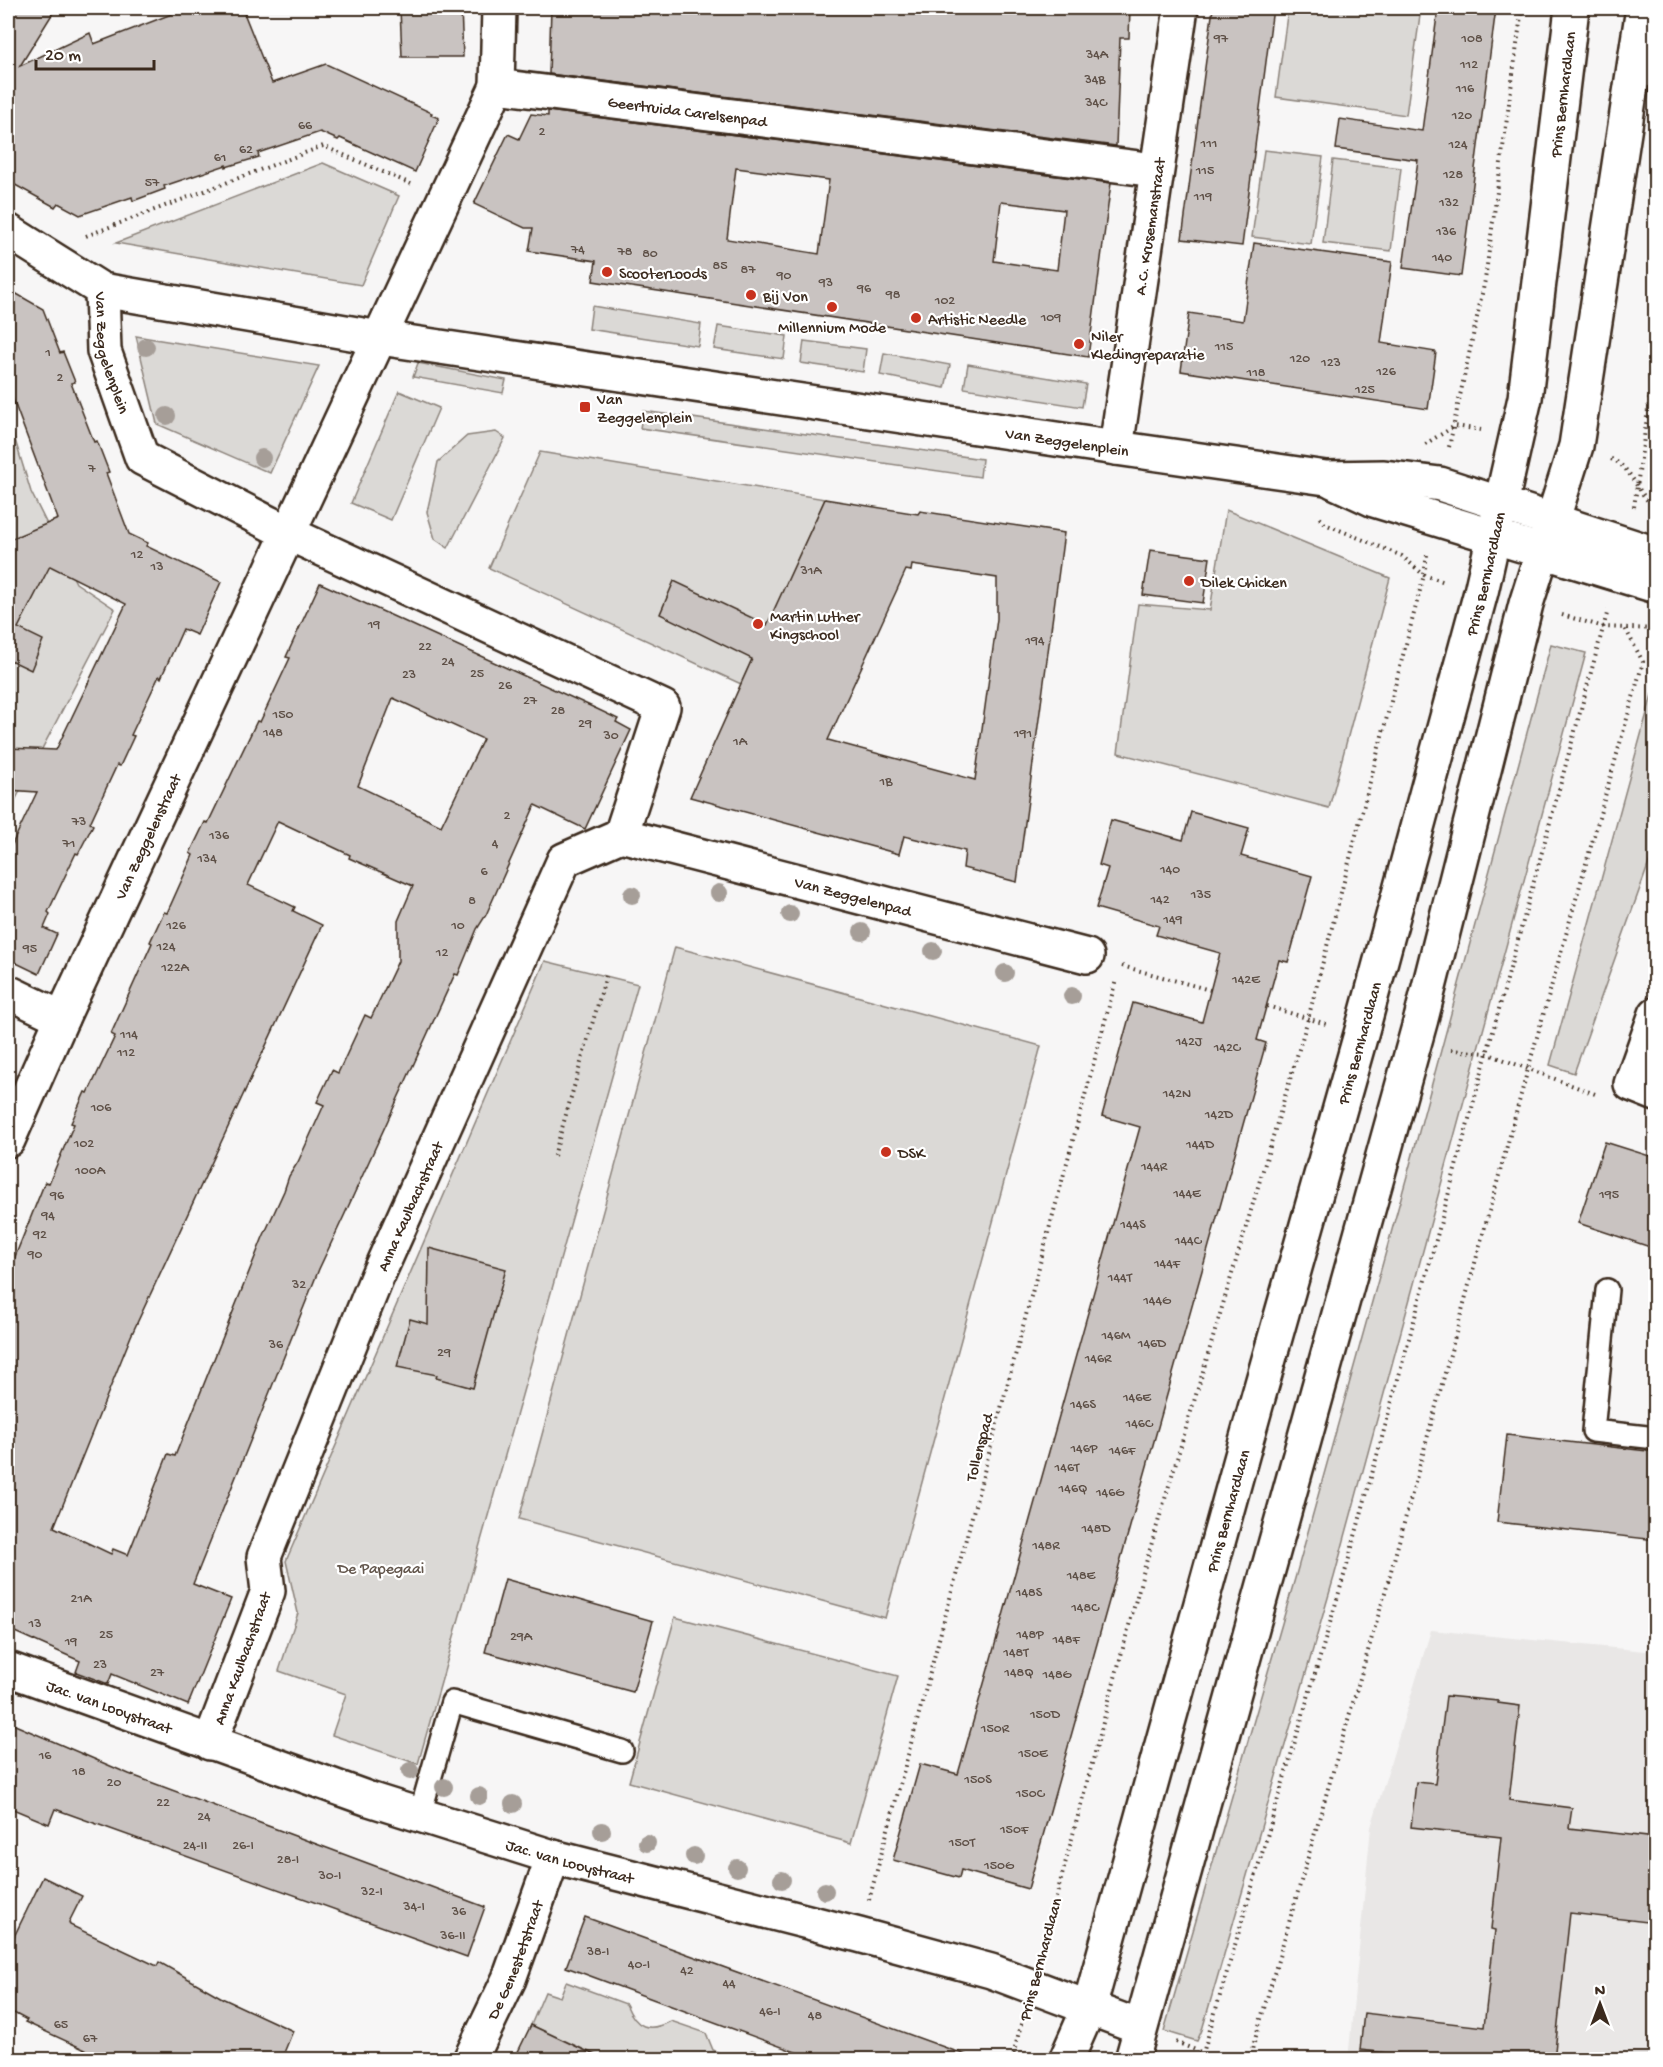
<svg xmlns="http://www.w3.org/2000/svg" width="1663" height="2067" font-family="'Gochi Hand',sans-serif">
<style>
.built{fill:#e9e7e6}
.green{fill:#dbd9d6;stroke:#8b827a;stroke-width:1.5}
.building{fill:#c9c3c1;stroke:#3b2a1e;stroke-width:1.5;fill-rule:evenodd}
.lines{fill:none;stroke-linecap:round;stroke-linejoin:round}
.lane-casing{stroke:#3b2a1e;stroke-width:26}
.street-casing{stroke:#3b2a1e;stroke-width:38}
.secondary-casing{stroke:#3b2a1e;stroke-width:38}
.path{stroke:#3b2a1e;stroke-width:4;stroke-dasharray:1.5 4.5;stroke-linecap:butt}
.lane{stroke:#fff;stroke-width:21}
.street{stroke:#fff;stroke-width:33}
.secondary{stroke:#fff;stroke-width:33}
.tree{fill:#a69e98}
.poi-dot{fill:#c8321e;stroke:#fff;stroke-width:2}
.labels{text-anchor:middle;stroke-width:4.5;stroke-linejoin:round;paint-order:stroke}
.number-label{font-size:14px;fill:#5e5047}
.street-label{font-size:16px;fill:#3b2a1e;stroke:#fff}
.poi-label{font-size:16px;fill:#3b2a1e;stroke:#fff;text-anchor:start}
.park-label{font-size:16px;fill:#63564c;stroke:#fff}
</style>
<rect width="100%" height="100%" fill="#f7f6f6"/>
<filter id="ink" filterUnits="userSpaceOnUse"><feTurbulence type="fractalNoise" baseFrequency=".0167" numOctaves="2"/><feDisplacementMap in="SourceGraphic" scale="12" xChannelSelector="R" yChannelSelector="G"/><feConvolveMatrix kernelMatrix="1 2 1 2 8 2 1 2 1" color-interpolation-filters="sRGB"/></filter>
<g filter="url(#ink)">
<path class="built" d="M 1431,1630 L 1655,1652 L 1655,2059 L 1348,2060 L 1371,1827 Z"/>
<g class="green">
<path d="M 1288,8 L 1421,8 L 1406,115 L 1276,97 Z"/>
<path d="M 1264,150 L 1323,157 L 1311,244 L 1252,237 Z"/>
<path d="M 1333,160 L 1401,168 L 1391,251 L 1323,243 Z"/>
<path d="M 323,163 L 399,196 L 361,285 L 116,243 Z"/>
<path d="M 592,306 L 701,324 L 698,346 L 589,329 Z"/>
<path d="M 718,326 L 787,336 L 784,359 L 714,349 Z"/>
<path d="M 136,336 L 319,366 L 270,473 L 157,424 Z"/>
<path d="M 804,341 L 866,349 L 863,372 L 801,363 Z"/>
<path d="M 884,353 L 950,365 L 945,388 L 880,375 Z"/>
<path d="M 418,363 L 506,380 L 503,393 L 413,377 Z"/>
<path d="M 968,364 L 1086,384 L 1082,407 L 964,388 Z"/>
<path d="M 399,391 L 439,408 L 391,520 L 351,503 Z"/>
<path d="M 643,411 L 982,459 L 980,477 L 640,428 Z"/>
<path d="M 8,417 L 31,492 L 76,583 L 115,609 L 8,814 Z"/>
<path d="M 496,432 L 505,438 L 448,548 L 435,539 L 427,512 L 438,462 L 467,436 Z"/>
<path d="M 540,452 L 825,499 L 741,684 L 489,568 Z"/>
<path d="M 1226,510 L 1390,578 L 1329,808 L 1118,753 L 1138,604 L 1210,610 Z"/>
<path d="M 1551,644 L 1586,653 L 1334,1577 L 1202,2030 L 1197,2041 L 1164,2031 L 1296,1575 L 1407,1176 Z"/>
<path d="M 1655,684 L 1655,846 L 1574,1073 L 1550,1065 Z"/>
<path d="M 675,947 L 1041,1046 L 885,1618 L 519,1519 Z"/>
<path d="M 545,961 L 638,984 L 418,1764 L 332,1735 L 346,1694 L 279,1671 L 298,1613 L 286,1561 Z"/>
<path d="M 675,1617 L 898,1676 L 851,1843 L 629,1782 Z"/>
<path d="M 566,1982 L 626,2004 C 636,2028 648,2033 671,2021 L 706,2033 L 713,2050 C 731,2058 735,2061 752,2050 L 777,2059 L 608,2060 L 600,2057 L 531,2025 L 545,1992 L 560,1997 Z"/>
</g>
<g class="building">
<path d="M 8,8 L 56,8 L 20,66 L 90,33 L 94,44 L 187,8 L 242,8 L 272,83 L 326,64 L 432,113 L 431,115 L 439,118 L 415,172 L 340,138 L 338,140 L 320,132 L 258,153 L 259,157 L 226,167 L 226,165 L 164,186 L 165,189 L 133,201 L 132,197 L 80,215 L 58,203 L 55,207 L 8,181 Z"/>
<path d="M 400,8 L 461,8 L 463,57 L 402,57 Z"/>
<path d="M 551,8 L 1130,8 L 1129,38 L 1120,38 L 1116,146 L 549,74 Z"/>
<path d="M 1213,8 L 1273,8 L 1242,246 L 1182,239 Z"/>
<path d="M 1438,8 L 1496,8 L 1461,276 L 1403,268 L 1418,160 L 1336,149 L 1340,119 L 1422,131 Z"/>
<path d="M 548,111 L 1111,183 L 1088,357 L 593,281 L 596,261 L 529,251 L 533,228 L 525,228 L 474,204 L 508,134 L 519,139 L 531,114 L 548,116 ZM 736,168 L 829,180 L 819,254 L 727,239 ZM 1001,202 L 1064,210 L 1057,270 L 994,261 Z"/>
<path d="M 1254,243 L 1392,262 L 1381,343 L 1436,352 L 1428,409 L 1181,371 L 1189,313 L 1243,321 Z"/>
<path d="M 8,289 L 43,309 L 60,353 L 63,352 L 75,382 L 71,383 L 94,442 L 97,441 L 109,472 L 106,473 L 129,534 L 148,543 L 146,546 L 221,582 L 197,635 L 183,629 L 161,678 L 159,676 L 131,735 L 134,736 L 120,766 L 117,765 L 90,823 L 93,825 L 78,854 L 76,853 L 48,912 L 50,914 L 44,928 L 57,934 L 39,974 L 8,959 L 8,853 L 37,792 L 8,790 L 8,748 L 56,750 L 126,604 L 50,566 L 18,628 L 43,640 L 31,670 L 8,659 L 8,540 L 58,519 L 8,386 Z"/>
<path d="M 825,499 L 918,514 L 920,511 L 1064,533 L 1017,882 L 963,868 L 965,851 L 904,836 L 899,854 L 690,797 L 752,659 L 660,614 L 674,581 L 767,625 ZM 912,565 L 997,578 L 997,619 L 975,780 L 828,740 L 906,570 L 911,571 Z"/>
<path d="M 1150,550 L 1210,558 L 1203,603 L 1143,595 Z"/>
<path d="M 320,583 L 597,709 L 618,719 L 616,722 L 631,730 L 585,829 L 535,805 L 486,915 L 477,929 L 458,975 L 455,974 L 343,1218 L 319,1269 L 193,1584 L 231,1599 L 188,1705 L 112,1674 L 108,1684 L 76,1672 L 80,1661 L 8,1629 L 8,1274 L 45,1182 L 49,1183 L 74,1124 L 71,1123 L 85,1092 L 88,1093 L 115,1036 L 111,1034 L 152,943 L 150,942 L 164,912 L 167,913 L 193,855 L 190,853 L 205,822 L 208,823 L 257,721 L 260,722 L 290,658 L 286,657 ZM 393,698 L 483,739 L 441,826 L 358,786 ZM 278,821 L 350,855 L 349,858 L 413,886 L 398,921 L 398,961 L 371,1018 L 365,1015 L 338,1073 L 332,1070 L 317,1102 L 324,1105 L 298,1162 L 289,1176 L 284,1191 L 263,1237 L 175,1456 L 168,1454 L 128,1555 L 113,1549 L 111,1554 L 54,1527 L 131,1336 L 322,925 L 293,911 L 295,907 L 248,885 Z"/>
<path d="M 1191,812 L 1249,828 L 1241,856 L 1312,876 L 1288,962 L 1279,960 L 1257,1040 L 1266,1043 L 1028,1889 L 961,1870 L 959,1878 L 893,1860 L 920,1764 L 958,1774 L 985,1680 L 1140,1127 L 1102,1116 L 1133,1003 L 1202,1022 L 1220,953 L 1156,935 L 1159,926 L 1096,908 L 1108,868 L 1099,865 L 1111,820 L 1183,840 Z"/>
<path d="M 1605,1142 L 1656,1158 L 1656,1249 L 1578,1223 Z"/>
<path d="M 429,1248 L 506,1269 L 473,1388 L 436,1378 L 437,1375 L 397,1367 L 410,1319 L 428,1324 Z"/>
<path d="M 1507,1435 L 1656,1452 L 1656,1540 L 1497,1522 Z"/>
<path d="M 505,1579 L 653,1621 L 633,1692 L 485,1652 Z"/>
<path d="M 1446,1696 L 1498,1701 L 1498,1703 L 1520,1706 L 1509,1800 L 1572,1808 L 1569,1828 L 1656,1838 L 1656,1923 L 1570,1913 L 1554,2060 L 1450,2060 L 1360,2050 L 1364,2013 L 1484,2027 L 1495,1930 L 1491,1929 L 1501,1837 L 1411,1827 L 1416,1782 L 1435,1784 Z"/>
<path d="M 8,1722 L 129,1774 L 485,1907 L 467,1957 L 55,1809 L 49,1824 L 8,1807 Z"/>
<path d="M 43,1877 L 82,1896 L 69,1922 L 70,1925 L 157,1966 L 159,1962 L 224,1999 L 293,2031 L 281,2060 L 107,2060 L 25,2022 L 27,2020 L 8,2010 L 8,1949 Z"/>
<path d="M 585,1917 L 966,2055 L 965,2060 L 817,2060 L 566,1967 Z"/>
<path d="M 531,2025 L 605,2060 L 514,2060 Z"/>
</g>
<g class="lines">
<g class="lane-casing">
<g id="lane">
<path d="M 1633,74 L 1656,76"/>
<path d="M 1607,1290 L 1593,1431 L 1656,1438"/>
<path d="M 420,1814 L 452,1702 L 622,1751"/>
</g>
</g>
<g class="street-casing">
<g id="street">
<path d="M 497,86 L 499,8"/>
<path id="s1" d="M 102,290 L 104,351 L 142,458 L 288,533 L 663,707 L 621,835 L 564,860 L 377,1277 L 264,1557 L 268,1591 L 210,1743"/>
<path id="s2" d="M 1116,448 L 1181,8"/>
<path id="s3" d="M 621,835 L 1087,956"/>
<path d="M 8,992 L 62,1018"/>
<path d="M 1656,1014 L 1631,1084 L 1656,1094"/>
<path id="s4" d="M 8,1140 L 62,1018 L 497,86 L 1155,170"/>
<path id="s5" d="M 8,1669 L 369,1799 L 553,1857 L 859,1935 L 991,1971 L 1140,2027"/>
<path id="s6" d="M 470,2060 L 509,1979 L 553,1857"/>
</g>
</g>
<g class="secondary-casing">
<g id="secondary">
<path id="s7" d="M 8,231 L 102,290 L 380,338 L 1116,448 L 1326,478 L 1384,477 L 1440,484 L 1656,554"/>
<path d="M 1333,481 L 1374,500 L 1656,586"/>
<path id="s8" d="M 1066,2060 L 1089,2008 L 1256,1405 L 1361,1034 L 1481,592 L 1525,398 L 1572,8"/>
<path d="M 1132,2060 L 1421,1019 L 1526,604 L 1576,446 L 1643,8"/>
</g>
</g>
<g class="path">
<path d="M 86,236 L 323,146 L 411,184"/>
<path d="M 1425,444 L 1455,426 L 1481,430"/>
<path d="M 1449,447 L 1485,280 L 1522,8"/>
<path d="M 1611,459 C 1633,467 1639,499 1656,507"/>
<path d="M 1634,507 L 1656,354"/>
<path d="M 1320,518 L 1325,524 L 1402,556 L 1424,575 L 1445,582"/>
<path d="M 1562,615 L 1604,627 L 1656,629"/>
<path d="M 1122,966 L 1210,990"/>
<path d="M 1267,1006 L 1326,1024"/>
<path d="M 1451,1050 L 1486,1053 L 1595,1094"/>
<path d="M 554,1156 L 606,976"/>
<path d="M 869,1900 L 1116,980"/>
<path d="M 1042,1950 L 1145,1566 L 1308,1019 L 1424,575 L 1427,555"/>
<path d="M 1176,2042 L 1203,2053"/>
<path d="M 1012,2060 L 1022,2020"/>
<path d="M 1201,2060 L 1348,1562 L 1608,610"/>
<path d="M 1249,2060 L 1386,1589 L 1528,1069 L 1643,662 L 1625,628"/>
</g>
<use href="#lane" class="lane"/>
<use href="#street" class="street"/>
<use href="#secondary" class="secondary"/>
</g>
<g class="tree">
<circle cx="146" cy="347" r="9"/>
<circle cx="167" cy="416" r="9"/>
<circle cx="262" cy="458" r="9"/>
<circle cx="719" cy="893" r="9"/>
<circle cx="632" cy="895" r="9"/>
<circle cx="790" cy="914" r="9"/>
<circle cx="862" cy="932" r="9"/>
<circle cx="933" cy="951" r="9"/>
<circle cx="1005" cy="973" r="9"/>
<circle cx="1072" cy="996" r="9"/>
<circle cx="410" cy="1771" r="9"/>
<circle cx="444" cy="1787" r="9"/>
<circle cx="479" cy="1796" r="9"/>
<circle cx="513" cy="1804" r="9"/>
<circle cx="602" cy="1831" r="9"/>
<circle cx="647" cy="1843" r="9"/>
<circle cx="694" cy="1856" r="9"/>
<circle cx="737" cy="1868" r="9"/>
<circle cx="782" cy="1880" r="9"/>
<circle cx="825" cy="1891" r="9"/>
</g>
</g>
<g class="poi-dot">
<circle cx="607" cy="272" r="6"/>
<circle cx="751" cy="295" r="6"/>
<circle cx="832" cy="307" r="6"/>
<circle cx="916" cy="318" r="6"/>
<circle cx="1079" cy="344" r="6"/>
<rect x="579" y="401" width="12" height="12" rx="3"/>
<circle cx="1189" cy="581" r="6"/>
<circle cx="758" cy="624" r="6"/>
<circle cx="886" cy="1152" r="6"/>
</g>
<g class="labels">
<g class="number-label">
<text x="1221" y="42">97</text>
<text x="1472" y="42">108</text>
<text x="1097" y="58">34A</text>
<text x="1469" y="68">112</text>
<text x="1095" y="83">34B</text>
<text x="1465" y="92">116</text>
<text x="1096" y="106">34C</text>
<text x="1462" y="119">120</text>
<text x="305" y="129">66</text>
<text x="542" y="135">2</text>
<text x="1209" y="147">111</text>
<text x="1458" y="148">124</text>
<text x="246" y="153">62</text>
<text x="220" y="161">61</text>
<text x="1205" y="174">115</text>
<text x="1453" y="178">128</text>
<text x="152" y="186">57</text>
<text x="1203" y="200">119</text>
<text x="1449" y="206">132</text>
<text x="1446" y="235">136</text>
<text x="578" y="253">74</text>
<text x="625" y="255">78</text>
<text x="650" y="257">80</text>
<text x="1442" y="261">140</text>
<text x="720" y="269">85</text>
<text x="748" y="273">87</text>
<text x="784" y="279">90</text>
<text x="826" y="286">93</text>
<text x="864" y="292">96</text>
<text x="893" y="298">98</text>
<text x="945" y="304">102</text>
<text x="1051" y="321">109</text>
<text x="1224" y="350">115</text>
<text x="48" y="356">1</text>
<text x="1300" y="362">120</text>
<text x="1331" y="366">123</text>
<text x="1386" y="375">126</text>
<text x="1256" y="376">118</text>
<text x="60" y="381">2</text>
<text x="1365" y="393">125</text>
<text x="92" y="472">7</text>
<text x="137" y="558">12</text>
<text x="157" y="570">13</text>
<text x="811" y="574">31A</text>
<text x="374" y="628">19</text>
<text x="1035" y="644">194</text>
<text x="425" y="650">22</text>
<text x="448" y="665">24</text>
<text x="477" y="677">25</text>
<text x="409" y="678">23</text>
<text x="505" y="689">26</text>
<text x="530" y="704">27</text>
<text x="558" y="714">28</text>
<text x="283" y="718">150</text>
<text x="585" y="727">29</text>
<text x="273" y="736">148</text>
<text x="1023" y="737">191</text>
<text x="611" y="739">30</text>
<text x="740" y="745">1A</text>
<text x="886" y="785">1B</text>
<text x="507" y="819">2</text>
<text x="79" y="825">73</text>
<text x="219" y="839">136</text>
<text x="69" y="847">71</text>
<text x="495" y="847">4</text>
<text x="207" y="862">134</text>
<text x="1170" y="873">140</text>
<text x="484" y="875">6</text>
<text x="1201" y="898">135</text>
<text x="1160" y="903">142</text>
<text x="472" y="904">8</text>
<text x="1173" y="923">149</text>
<text x="176" y="929">126</text>
<text x="458" y="929">10</text>
<text x="166" y="950">124</text>
<text x="30" y="952">95</text>
<text x="442" y="956">12</text>
<text x="175" y="971">122A</text>
<text x="1246" y="983">142E</text>
<text x="129" y="1038">114</text>
<text x="1189" y="1045">142J</text>
<text x="1227" y="1051">142C</text>
<text x="126" y="1056">112</text>
<text x="1177" y="1097">142N</text>
<text x="101" y="1111">106</text>
<text x="1219" y="1118">142D</text>
<text x="84" y="1147">102</text>
<text x="1200" y="1148">144D</text>
<text x="1154" y="1170">144R</text>
<text x="90" y="1174">100A</text>
<text x="1187" y="1197">144E</text>
<text x="1609" y="1198">195</text>
<text x="57" y="1199">96</text>
<text x="48" y="1219">94</text>
<text x="1133" y="1228">144S</text>
<text x="40" y="1238">92</text>
<text x="1188" y="1244">144C</text>
<text x="35" y="1258">90</text>
<text x="1167" y="1267">144F</text>
<text x="1120" y="1281">144T</text>
<text x="299" y="1288">32</text>
<text x="1157" y="1304">144G</text>
<text x="1116" y="1339">146M</text>
<text x="1152" y="1347">146D</text>
<text x="276" y="1348">36</text>
<text x="444" y="1356">29</text>
<text x="1098" y="1362">146R</text>
<text x="1137" y="1401">146E</text>
<text x="1083" y="1408">146S</text>
<text x="1139" y="1427">146C</text>
<text x="1084" y="1452">146P</text>
<text x="1122" y="1454">146F</text>
<text x="1067" y="1471">146T</text>
<text x="1073" y="1492">146Q</text>
<text x="1110" y="1496">146G</text>
<text x="1096" y="1532">148D</text>
<text x="1046" y="1549">148R</text>
<text x="1081" y="1579">148E</text>
<text x="1029" y="1596">148S</text>
<text x="81" y="1602">21A</text>
<text x="1085" y="1611">148C</text>
<text x="35" y="1627">13</text>
<text x="106" y="1638">25</text>
<text x="1030" y="1638">148P</text>
<text x="521" y="1640">29A</text>
<text x="1066" y="1643">148F</text>
<text x="71" y="1645">19</text>
<text x="1016" y="1656">148T</text>
<text x="100" y="1668">23</text>
<text x="157" y="1676">27</text>
<text x="1019" y="1676">148Q</text>
<text x="1057" y="1678">148G</text>
<text x="1045" y="1718">150D</text>
<text x="995" y="1732">150R</text>
<text x="1033" y="1757">150E</text>
<text x="45" y="1759">16</text>
<text x="79" y="1775">18</text>
<text x="978" y="1783">150S</text>
<text x="114" y="1786">20</text>
<text x="1030" y="1797">150C</text>
<text x="163" y="1806">22</text>
<text x="204" y="1820">24</text>
<text x="1014" y="1833">150F</text>
<text x="962" y="1846">150T</text>
<text x="195" y="1849">24-II</text>
<text x="243" y="1849">26-I</text>
<text x="288" y="1863">28-I</text>
<text x="999" y="1869">150G</text>
<text x="330" y="1879">30-I</text>
<text x="372" y="1895">32-I</text>
<text x="414" y="1910">34-I</text>
<text x="459" y="1915">36</text>
<text x="453" y="1939">36-II</text>
<text x="598" y="1955">38-I</text>
<text x="639" y="1968">40-I</text>
<text x="687" y="1974">42</text>
<text x="729" y="1987">44</text>
<text x="770" y="2015">46-I</text>
<text x="815" y="2019">48</text>
<text x="61" y="2028">65</text>
<text x="90" y="2042">67</text>
</g>
<g class="street-label">
<text dy="6" stroke="none"><textPath href="#s8" startOffset="2031">Prins Bernhardlaan</textPath></text>
<text dy="6" stroke="none"><textPath href="#s4" startOffset="1354">Geertruida Carelsenpad</textPath></text>
<text dy="6" stroke="none"><textPath href="#s2" startOffset="224">A.C. Krusemanstraat</textPath></text>
<text dy="6" stroke="none"><textPath href="#s1" startOffset="64">Van Zeggelenplein</textPath></text>
<text dy="6" stroke="none"><textPath href="#s7" startOffset="1088">Van Zeggelenplein</textPath></text>
<text dy="6" stroke="none"><textPath href="#s8" startOffset="1545">Prins Bernhardlaan</textPath></text>
<text dy="6" stroke="none"><textPath href="#s4" startOffset="334">Van Zeggelenstraat</textPath></text>
<text dy="6" stroke="none"><textPath href="#s3" startOffset="240">Van Zeggelenpad</textPath></text>
<text dy="6" stroke="none"><textPath href="#s8" startOffset="1059">Prins Bernhardlaan</textPath></text>
<text transform="translate(409 1206) rotate(-66)" y="6">Anna Kaulbachstraat</text>
<text transform="translate(978 1447) rotate(-75)" y="6">Tollenspad</text>
<text dy="6" stroke="none"><textPath href="#s8" startOffset="573">Prins Bernhardlaan</textPath></text>
<text transform="translate(241 1658) rotate(-70)" y="6">Anna Kaulbachstraat</text>
<text dy="6" stroke="none"><textPath href="#s5" startOffset="108">Jac. van Looystraat</textPath></text>
<text dy="6" stroke="none"><textPath href="#s5" startOffset="594">Jac. van Looystraat</textPath></text>
<text dy="6" stroke="none"><textPath href="#s6" startOffset="110">De Genestetstraat</textPath></text>
<text transform="translate(1039 1959) rotate(-75)" y="6">Prins Bernhardlaan</text>
</g>
<g class="poi-label">
<text x="619" y="278">ScooterLoods</text>
<text x="763" y="301">Bij Von</text>
<text x="928" y="324">Artistic Needle</text>
<text x="832" y="332" text-anchor="middle">Millennium Mode</text>
<text x="1091" y="341">Niler<tspan x="1091" dy="18">Kledingreparatie</tspan></text>
<text x="597" y="404">Van<tspan x="597" dy="18">Zeggelenplein</tspan></text>
<text x="1201" y="587">Dilek Chicken</text>
<text x="770" y="621">Martin Luther<tspan x="770" dy="18">Kingschool</tspan></text>
<text x="898" y="1158">DSK</text>
</g>
<g class="park-label">
<text x="381" y="1573">De Papegaai</text>
</g>
</g>
<rect width="1663" height="2067" fill="none" stroke="#fff" stroke-width="30"/>
<rect x="15" y="15" width="1633" height="2037" fill="none" stroke="#3b2a1e" stroke-width="2" filter="url(#ink)"/>
<g transform="translate(1600 2004)" stroke="#ffffff" stroke-width="4.5" paint-order="stroke">
<path d="M0-4.5L10 22L0 15L-10 22Z" fill="#3b2a1e"/>
<text y="-9" font-size="16" font-weight="bold" text-anchor="middle" fill="#3b2a1e">N</text>
</g>
<path d="M36 60v9h118v-9" fill="none" stroke="#3b2a1e" stroke-width="3"/>
<text x="45" y="60" font-size="18" fill="#3b2a1e" stroke="#ffffff" stroke-width="4.5" paint-order="stroke">20 m</text>
</svg>
